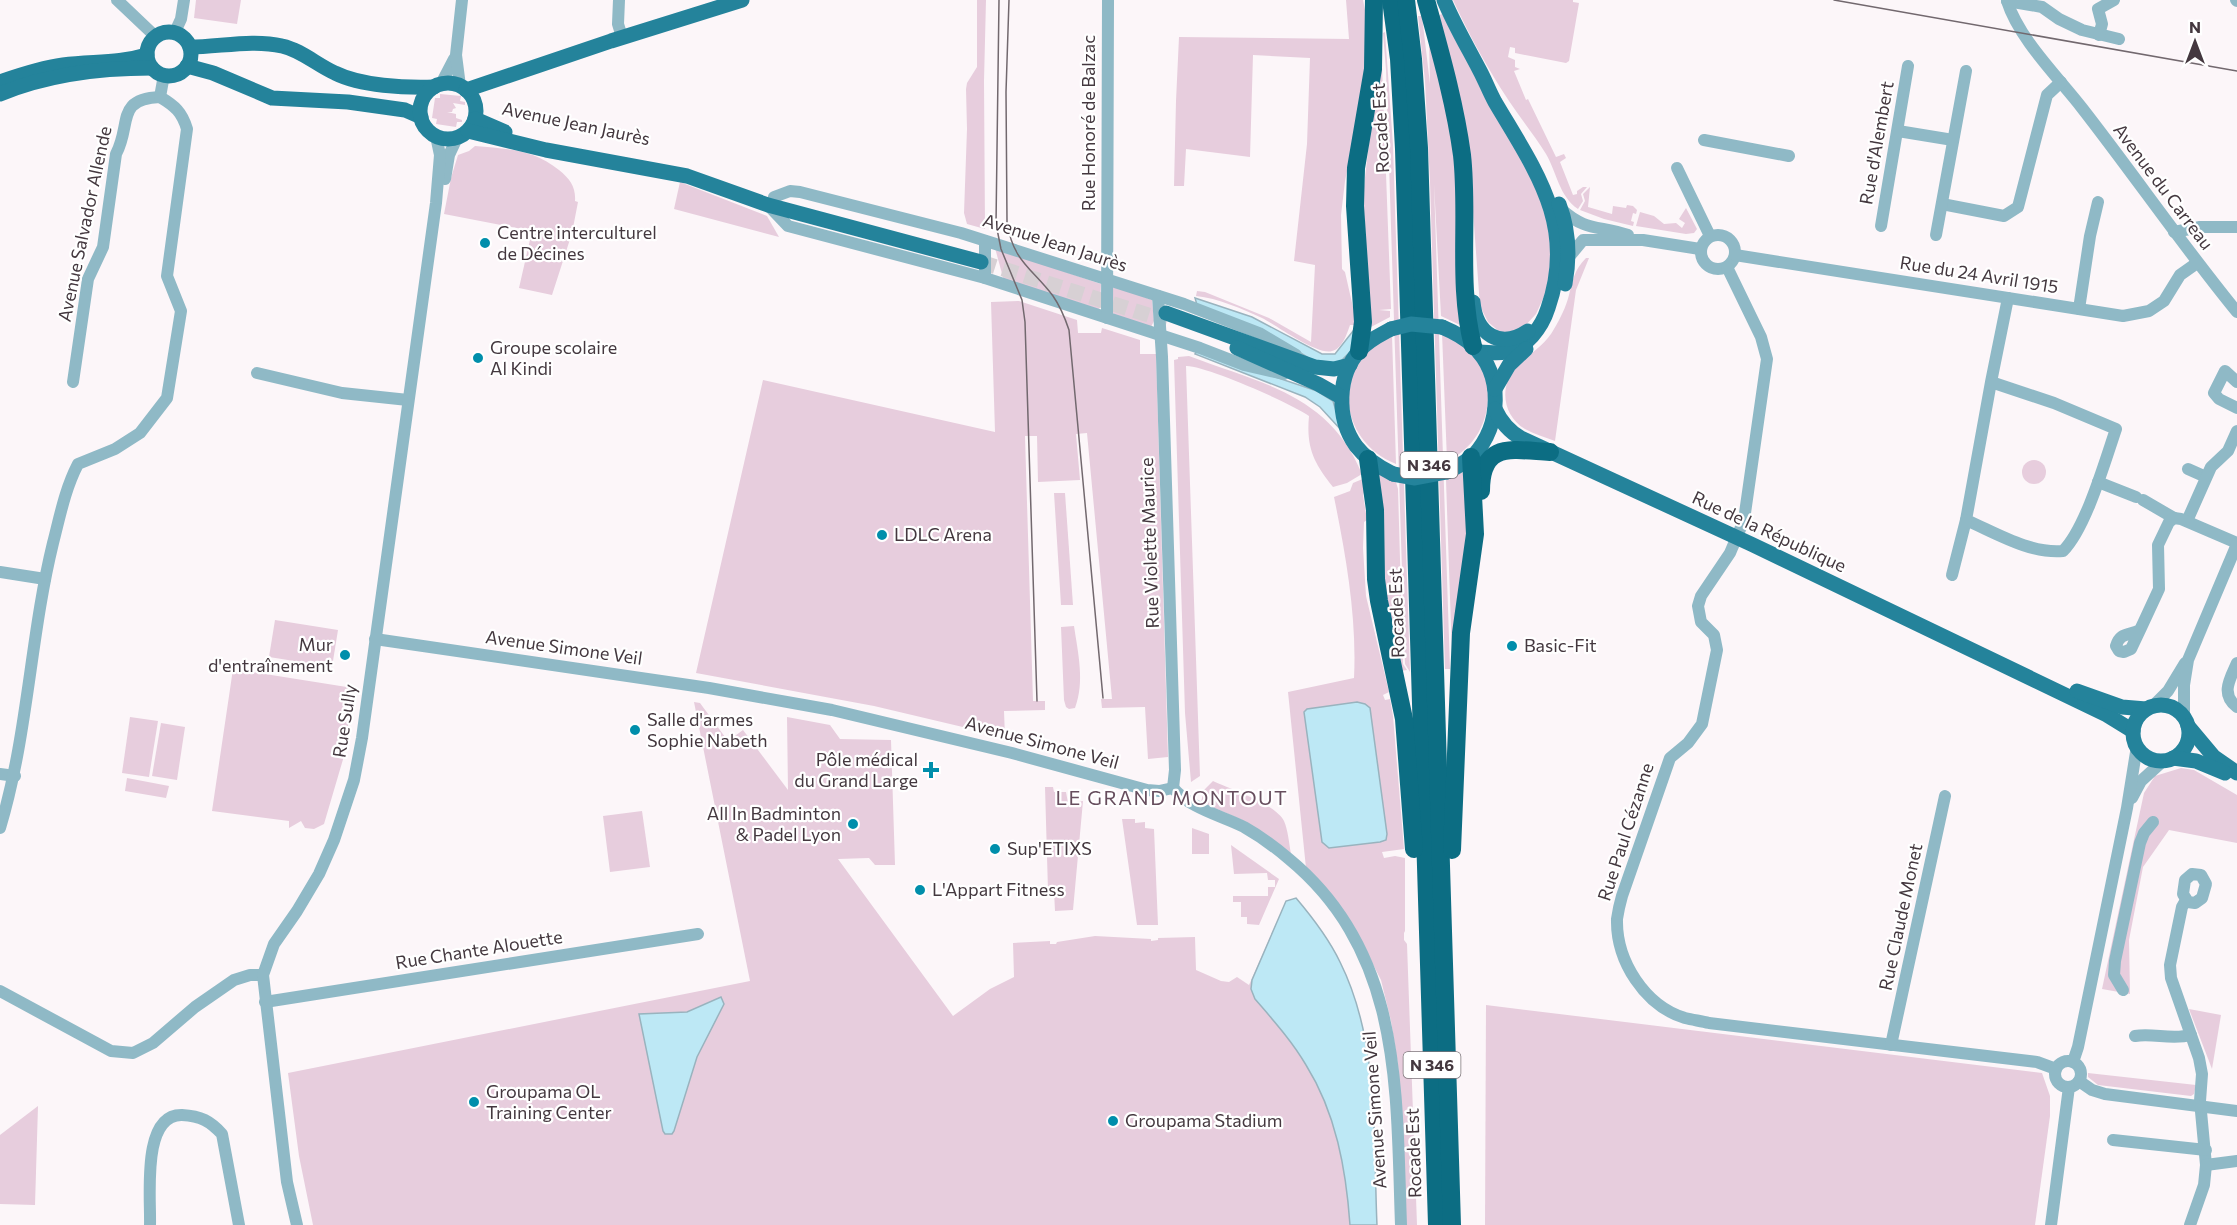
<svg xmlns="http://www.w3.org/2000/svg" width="2237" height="1225" font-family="Commissioner,sans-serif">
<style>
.green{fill:#e7cddd}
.water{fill:#bde8f5;stroke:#99b3be;stroke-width:1.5}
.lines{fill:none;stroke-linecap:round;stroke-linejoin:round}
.major-tunnel{stroke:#d7d0d4;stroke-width:15;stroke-dasharray:15 8;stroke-linecap:butt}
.minor{stroke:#8fb9c6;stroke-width:12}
.major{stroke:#24839b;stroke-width:15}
.highway{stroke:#0c6d83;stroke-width:18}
.tram{stroke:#72686e;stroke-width:1.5}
.major-bridge{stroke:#24839b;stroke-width:15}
.poi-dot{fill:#008eab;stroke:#fff;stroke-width:2}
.labels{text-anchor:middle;stroke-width:4.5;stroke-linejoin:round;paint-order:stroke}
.shield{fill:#fff;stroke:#7c7479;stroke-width:1.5}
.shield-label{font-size:16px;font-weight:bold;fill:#44383f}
.street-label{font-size:18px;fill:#44383f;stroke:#fff}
.poi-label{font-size:18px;fill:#44383f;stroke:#fff;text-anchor:start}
.neighbourhood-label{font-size:20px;letter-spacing:1.5px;fill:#674e5e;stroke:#fff}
</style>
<rect width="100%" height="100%" fill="#fcf6f9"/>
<g class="green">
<path d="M 196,0 L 241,0 L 237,24 L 194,18 Z"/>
<path d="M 977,0 L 986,0 L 984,81 L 985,229 L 967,224 L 964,213 L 967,129 L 966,89 L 967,83 L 977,67 Z"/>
<path d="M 1346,0 L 1363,0 L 1366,15 L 1366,49 L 1363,91 L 1345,181 L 1341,215 L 1342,269 L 1345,272 L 1357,325 L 1350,325 C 1347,334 1342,349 1332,351 C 1318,356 1276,325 1262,318 C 1242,309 1218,298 1196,296 L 1197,291 L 1205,292 L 1269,318 L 1311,342 L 1315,265 L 1294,261 L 1307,144 L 1310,58 L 1253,55 L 1250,157 L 1186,149 L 1184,186 L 1174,186 L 1176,101 L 1179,37 L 1349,39 Z"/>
<path d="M 1453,0 L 1573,0 L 1573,2 L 1579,3 L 1569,61 L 1566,63 L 1515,53 L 1515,48 L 1510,47 L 1508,57 L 1515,60 L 1515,67 L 1520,69 L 1514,71 L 1526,100 L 1528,99 L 1556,157 L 1564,154 L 1566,158 L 1560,162 L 1573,195 L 1577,194 L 1577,191 L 1583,187 L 1587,187 L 1581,194 L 1583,201 L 1578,209 C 1559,196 1557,173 1546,154 C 1535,136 1521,119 1509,101 C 1488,69 1469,35 1453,0 Z"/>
<path d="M 1442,14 L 1542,193 L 1553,252 L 1546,292 L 1536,314 L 1524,327 L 1517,331 L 1501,333 L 1488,322 L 1480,306 L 1471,184 L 1437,16 Z"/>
<path d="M 1418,16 L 1422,16 L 1430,84 L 1429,41 L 1443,88 L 1458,183 L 1460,325 L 1441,316 L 1434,184 L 1450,669 L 1445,669 L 1430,182 L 1425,81 Z"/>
<path d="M 1385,32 L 1393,145 L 1410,672 L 1405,664 L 1386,70 L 1383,33 Z"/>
<path d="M 1381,38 L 1391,309 L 1379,310 L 1390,311 L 1390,317 L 1371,327 L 1363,195 Z"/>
<path d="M 440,94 L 461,96 L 460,101 L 465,102 L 465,105 L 453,103 L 456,108 L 453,109 L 452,112 L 447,112 L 456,114 L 456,118 L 462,120 L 462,122 L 457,122 L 456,127 L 436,124 L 437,119 L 432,118 L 435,98 L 440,98 Z"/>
<path d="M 475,146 C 507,149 533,149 559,170 C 570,179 576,187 575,201 L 578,202 L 572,233 L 552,295 L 519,288 L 532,231 L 444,214 L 451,178 L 458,155 L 469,151 Z"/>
<path d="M 680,182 L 767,216 L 779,237 L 674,209 Z"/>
<path d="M 1590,187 L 1588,207 L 1612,214 L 1613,206 L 1626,208 L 1627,205 L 1633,206 L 1637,210 L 1636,214 L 1633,213 L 1631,221 L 1634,222 L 1633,226 L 1604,219 L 1580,210 L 1585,201 L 1583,194 Z"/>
<path d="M 1686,208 L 1697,229 L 1694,233 L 1686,234 L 1636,226 L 1640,212 L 1654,216 L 1664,224 L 1676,223 L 1682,228 L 1685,223 L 1679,219 Z"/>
<path d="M 995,248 L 1101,284 L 1100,308 L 1097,310 L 1004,281 Z"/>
<path d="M 1586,258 L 1589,258 L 1576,290 L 1555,441 C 1545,437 1534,434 1525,429 C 1503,416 1499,387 1515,369 C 1528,354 1545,346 1554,329 C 1560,319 1566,307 1569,295 C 1573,280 1574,270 1586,258 Z"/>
<path d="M 1115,286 L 1152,300 L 1154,321 L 1151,327 L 1116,317 L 1113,313 L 1112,289 Z"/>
<path d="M 1019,301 L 1077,320 L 1078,333 L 1101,333 L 1102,328 L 1140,340 L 1140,354 L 1156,354 L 1168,757 L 1148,759 L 1145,707 L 1102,708 L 1101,699 L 1112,699 L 1087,433 L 1076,434 L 1080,480 L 1038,482 L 1037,436 L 1025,436 L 1033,701 L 1045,701 L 1045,710 L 1004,711 L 1005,737 L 874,706 L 696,673 L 763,380 L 995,432 L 991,302 Z"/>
<path d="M 1442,333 C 1453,338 1466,344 1474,354 C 1501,391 1487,443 1447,461 Z"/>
<path d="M 1392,335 L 1396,464 C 1336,440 1331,362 1392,335 Z"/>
<path d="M 1189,356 C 1262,384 1329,394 1362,474 L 1347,483 L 1333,487 C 1314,463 1306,448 1309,416 C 1293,404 1204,365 1186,366 L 1200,776 L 1191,782 L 1185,713 L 1174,360 L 1178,359 L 1178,357 Z"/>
<circle cx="2034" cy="472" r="12"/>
<path d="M 1461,472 L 1464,472 L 1468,511 L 1453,686 L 1446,480 Z"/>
<path d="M 1378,474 L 1396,482 L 1398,489 L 1403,664 L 1407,670 L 1401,671 L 1387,623 Z"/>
<path d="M 1365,478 L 1366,487 L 1363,495 L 1367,520 L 1364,522 L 1363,548 L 1366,596 L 1389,692 L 1383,695 L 1385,700 L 1390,699 L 1393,716 L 1404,849 L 1382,852 L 1384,858 L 1395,856 L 1405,858 L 1405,931 L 1404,933 L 1404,940 L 1407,944 L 1417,1225 L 1406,1225 L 1398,1065 L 1391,1021 L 1381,980 L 1355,929 L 1306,868 L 1288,692 L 1354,678 C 1357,618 1346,556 1334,497 L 1350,491 L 1353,483 Z"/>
<path d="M 1054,493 L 1065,493 L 1073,605 L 1061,605 Z"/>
<path d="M 275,620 L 338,630 L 332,667 L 269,657 Z"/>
<path d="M 1074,626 C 1078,653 1085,682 1075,708 L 1069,709 L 1066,707 L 1064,700 L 1061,627 Z"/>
<path d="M 233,669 L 353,688 L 344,756 L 324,824 L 314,829 L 305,828 L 301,821 L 289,828 L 289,821 L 212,811 Z"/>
<path d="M 694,702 L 700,703 L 728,741 L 743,730 L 788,790 L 787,717 L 830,725 L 840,739 L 891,740 L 895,865 L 875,865 L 869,858 L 838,859 L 953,1016 L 990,989 L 1014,977 L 1013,943 L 1050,941 L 1050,944 L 1056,944 L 1057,942 L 1095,936 L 1151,939 L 1151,941 L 1158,940 L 1158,938 L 1195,937 L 1196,970 L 1221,981 L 1229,982 L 1237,977 L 1249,985 L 1286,901 L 1296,898 C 1312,918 1329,938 1340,962 C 1380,1042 1373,1138 1377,1225 L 313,1225 L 299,1156 L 288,1073 L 750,981 Z"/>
<path d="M 130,717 L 158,721 L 149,777 L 122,773 Z"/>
<path d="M 161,723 L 185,727 L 177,780 L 152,776 Z"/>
<path d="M 2181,768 L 2194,770 L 2237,795 L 2237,843 L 2169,830 L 2143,867 L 2129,940 L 2130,994 L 2102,989 L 2144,793 L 2155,776 Z"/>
<path d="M 127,778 L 169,786 L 166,798 L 125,791 Z"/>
<path d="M 1213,781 C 1230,789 1276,804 1284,821 C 1288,830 1289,843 1291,854 L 1242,820 L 1201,802 L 1204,790 Z"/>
<path d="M 1045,787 L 1053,787 L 1054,792 L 1066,792 L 1068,803 L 1083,801 L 1073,910 L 1055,911 L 1054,891 L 1048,891 Z"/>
<path d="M 642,811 L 650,867 L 610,872 L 603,816 Z"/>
<path d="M 1122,819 L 1135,819 L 1135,823 L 1145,822 L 1145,828 L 1154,829 L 1158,925 L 1137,925 Z"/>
<path d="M 1192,828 L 1209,834 L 1209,854 L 1192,854 Z"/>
<path d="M 1231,845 L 1279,879 L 1259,925 L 1247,924 L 1247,917 L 1241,917 L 1241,902 L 1233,902 L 1233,896 L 1268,896 L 1268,887 L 1275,887 L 1275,880 L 1268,880 L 1267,873 L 1234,874 Z"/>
<path d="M 1486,1005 L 2042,1073 L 2050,1096 L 2050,1116 L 2035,1225 L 1485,1225 Z"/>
<path d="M 2189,1009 L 2221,1015 L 2212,1069 Z"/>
<path d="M 2088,1073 L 2196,1085 L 2194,1094 L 2191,1096 L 2098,1085 L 2088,1077 Z"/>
<path d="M 38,1106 L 35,1205 L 0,1204 L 0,1135 Z"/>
</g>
<g class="water">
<path d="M 1195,298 L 1252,317 L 1322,354 L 1335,354 L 1353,331 L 1358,331 L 1353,349 L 1341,361 L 1334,363 L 1312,360 L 1279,340 L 1197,305 Z"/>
<path d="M 1197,351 L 1317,391 L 1333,401 L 1342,431 L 1320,407 L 1305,397 L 1195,354 Z"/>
<path d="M 1357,702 L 1365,704 L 1370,708 L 1387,834 L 1386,840 L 1380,842 L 1329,848 L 1322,842 L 1304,712 L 1307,709 Z"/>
<path d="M 1296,898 C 1313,918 1329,939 1340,962 C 1380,1042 1373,1138 1377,1225 L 1350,1225 C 1346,1169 1336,1113 1306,1065 C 1292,1041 1273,1020 1255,999 L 1251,989 L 1252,980 L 1286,901 Z"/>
<path d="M 721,997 L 724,1004 L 697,1057 L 674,1131 L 672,1134 L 665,1134 L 663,1131 L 639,1014 L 687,1012 Z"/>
</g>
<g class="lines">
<path class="major-tunnel" d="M 981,262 L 1167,321"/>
<g class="minor">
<path d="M 117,0 L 155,36"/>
<path d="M 619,0 L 618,24 L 622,37"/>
<path d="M 2236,0 L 2237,1"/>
<path d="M 2007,1 C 2019,39 2058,77 2082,108 C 2135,176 2183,246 2237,312"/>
<path d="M 2007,1 L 2042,7 L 2059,19 L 2082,30 L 2119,39"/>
<path d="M 175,32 L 181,19 L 184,0"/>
<path d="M 2099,35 L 2102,24 L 2098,9 L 2114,0"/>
<path d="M 441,84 L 454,59"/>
<path d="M 460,86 L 456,55 L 462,0"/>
<path d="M 1898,131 L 1953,140"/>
<path d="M 1704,140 L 1789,156"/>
<path d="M 1677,168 L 1710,236"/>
<path d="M 445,179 L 449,155 L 457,138"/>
<path d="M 774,197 L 790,191 L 800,192 L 961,233 L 1184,304 L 1259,333 L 1296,355"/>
<path d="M 1942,204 L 2004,216 L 2018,207 L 2047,95 L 2061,82"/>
<path d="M 768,205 L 788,226 L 985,278 L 1200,348 L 1244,365 L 1284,374"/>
<path d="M 1561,209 C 1586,232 1599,225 1628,235"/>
<path d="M 1881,226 L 1908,66"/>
<path d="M 2174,232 L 2200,227 L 2237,227"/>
<circle cx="1718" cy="252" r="17"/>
<path d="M 1936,235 L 1966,71"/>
<path d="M 985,241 L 985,278"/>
<path d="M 1735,255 L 2123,316 L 2149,311 L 2164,301 L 2180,275 L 2197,263"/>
<path d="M 1569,257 L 1583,240 L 1643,240 L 1700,249"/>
<path d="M 1727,267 L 1761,337 L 1767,359 L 1744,520 L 1730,553 L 1701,596 L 1698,606 L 1701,622 L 1714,635 L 1717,650 L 1702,724 L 1688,743 L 1670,758 L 1622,896 C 1620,903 1618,912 1617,919 C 1616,961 1645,1006 1685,1018 C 1693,1020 1701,1021 1709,1023 L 2037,1062 L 2056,1069"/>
<path d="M 1158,296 L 1162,357 L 1175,770 L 1173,788"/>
<path d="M 2079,309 L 2090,236 L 2098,202"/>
<path d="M 1107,318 L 1108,0"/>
<path d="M 257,373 L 342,393 L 408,400"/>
<path d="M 73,382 L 88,279 L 103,247 L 116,154 C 132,124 115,99 160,97"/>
<path d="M 1991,382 L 1966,520 C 1996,533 2030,554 2063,551 C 2086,528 2105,461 2116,429 L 2054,403 L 1991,382 L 2008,298"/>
<path d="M 2237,382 L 2225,371 L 2214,393 L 2219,399 L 2237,408"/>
<path d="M 2188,469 L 2206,477"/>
<path d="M 2098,482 L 2136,497"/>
<path d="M 2143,500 L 2174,518"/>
<path d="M 2187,521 L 2211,467 L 2228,451 L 2237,431"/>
<path d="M 0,572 L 45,579"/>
<path d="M 1952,575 L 1966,520"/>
<path d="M 2140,630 L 2131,649 L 2124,652 L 2119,651 L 2116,646 C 2120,632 2129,636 2140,630 L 2159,589 L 2158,545 L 2169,522 L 2174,518 L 2181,519 L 2237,543"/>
<path d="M 375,639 L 709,688 L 832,710 L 1012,753 L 1147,790 L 1159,791 L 1173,788"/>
<path d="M 2237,663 C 2230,679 2220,694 2237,707"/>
<path d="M 2153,706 L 2168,691 L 2185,663"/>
<path d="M 2184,717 L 2184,685 L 2188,660 L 2237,544"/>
<path d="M 0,774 L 15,776"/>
<path d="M 1173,788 C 1191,809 1220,815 1244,827 C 1260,836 1275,847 1289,859 C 1403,953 1396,1090 1401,1225"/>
<path d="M 2132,798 L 2141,781 L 2164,760"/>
<path d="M 0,828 C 28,735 30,637 53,543 C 60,516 65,489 78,464 L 115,449 L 140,433 L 167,398 L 181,311 L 167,276 L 187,129 C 182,112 175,106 160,97 L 164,75"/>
<path d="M 2192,874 L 2201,875 L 2206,884 L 2202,898 L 2195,903 L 2188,902 L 2183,894 L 2185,880 Z"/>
<path d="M 2186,900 L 2182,907 L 2170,965 L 2171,978 L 2199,1058 L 2202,1074 L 2200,1101 L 2206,1165 L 2204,1185 L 2190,1225"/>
<path d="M 2123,990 L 2114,975 L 2115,961 L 2140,843 L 2144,833 L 2153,822"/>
<path d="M 0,991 L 111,1051 L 133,1053 L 153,1043 L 195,1007 L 234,980 L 250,975 L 263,975"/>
<path d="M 265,1002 L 698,934"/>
<path d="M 2135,1036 C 2153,1033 2172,1040 2191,1035"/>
<path d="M 1891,1045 L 1945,796"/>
<circle cx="2068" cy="1074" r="13"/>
<path d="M 2073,1062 L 2078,1047 L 2127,808 L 2137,746"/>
<path d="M 2079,1081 L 2092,1090 L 2105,1094 L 2237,1111"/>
<path d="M 2113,1140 L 2206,1150"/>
<path d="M 2206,1165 L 2237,1161"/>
<path d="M 150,1225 C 151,1198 141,1114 182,1115 C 201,1116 210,1121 222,1134 L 239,1225"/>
<path d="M 297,1225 L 287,1182 L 263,975 L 274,944 L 297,911 L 319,874 L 334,840 L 354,780 L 362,738 L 436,203 L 440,155 L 436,136"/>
<path d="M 2051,1225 L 2069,1087"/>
</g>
<g class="major">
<path d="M 1444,0 C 1454,24 1467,46 1479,69 C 1485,80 1489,91 1495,102 C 1535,170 1577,225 1548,308 C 1542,327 1526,349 1506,352 C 1497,354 1488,352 1479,352"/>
<circle cx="169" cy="54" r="22"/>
<path d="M 190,47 C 219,47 253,39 282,46 C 301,50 317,65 335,73 C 361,86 405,88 434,87"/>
<path d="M 187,66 L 213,73 L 272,98 L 348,102 L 405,110 L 421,117"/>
<path d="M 0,82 C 20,75 41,68 63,65 C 92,61 117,64 147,55"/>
<circle cx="448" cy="111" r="28"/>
<path d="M 466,90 L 611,41 L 742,0"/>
<path d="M 0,94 C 46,75 102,68 152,68"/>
<path d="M 475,119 L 505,132"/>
<path d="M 468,131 L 546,150 L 687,176 L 768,205 L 981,262"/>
<path d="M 1559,204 C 1569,230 1570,257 1565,284"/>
<path d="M 1473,302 C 1476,334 1500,350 1528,331"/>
<path d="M 1166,313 L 1315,367 L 1334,369 L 1350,365"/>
<path d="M 1442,327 C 1454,332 1464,337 1473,346 C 1504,375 1501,425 1474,455 C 1466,462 1457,467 1447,472"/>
<path d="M 1391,329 C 1380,335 1369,340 1360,350 C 1337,375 1336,418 1356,446 C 1366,459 1379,467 1393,474"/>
<path d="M 1237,348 L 1318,384 L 1341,397"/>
<path d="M 1495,389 L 1509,365 L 1526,349"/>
<path d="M 1495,409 C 1501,422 1508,431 1521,438 L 1751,544 L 2107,715 L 2133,731"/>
<path d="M 2077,691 L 2122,707 L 2146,709"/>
<circle cx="2161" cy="733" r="28"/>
<path d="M 2188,726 L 2214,757 L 2237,773"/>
<path d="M 2173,758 L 2196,761 L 2225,773"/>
</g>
<g class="highway">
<path d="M 1391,0 L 1399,59 L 1404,149 L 1437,1225"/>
<path d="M 1406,0 L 1413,59 L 1419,148 L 1452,1225"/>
<path d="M 1426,0 C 1440,51 1455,103 1462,155 C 1469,218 1457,284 1473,346"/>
<path d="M 1359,351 L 1363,322 L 1355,206 L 1356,168 L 1373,69 L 1374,0"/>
<path d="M 1368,459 L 1375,510 L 1376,579 L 1379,601 L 1404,719 L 1414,849"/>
<path d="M 1481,491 C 1481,441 1512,450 1550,452"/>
<path d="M 1452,850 L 1461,633 L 1475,534 L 1471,457"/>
</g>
<g class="tram">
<path d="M 999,0 L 996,224 L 1001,249 L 1022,300 L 1025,322 L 1037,701"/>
<path d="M 1009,0 L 1006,92 L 1007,222 C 1013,262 1032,268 1053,296 C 1060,306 1065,318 1069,330 L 1103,698"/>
<path d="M 1834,0 L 2237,71"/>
</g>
<g class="major-bridge">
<path d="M 1391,329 L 1411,324 L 1442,327"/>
<path d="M 1393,474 L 1415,478 L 1447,472"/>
</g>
</g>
<g class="poi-dot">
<circle cx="485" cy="243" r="6"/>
<circle cx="478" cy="358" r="6"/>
<circle cx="882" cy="535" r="6"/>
<circle cx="1512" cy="646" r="6"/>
<circle cx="345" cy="655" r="6"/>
<circle cx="635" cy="730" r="6"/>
<path d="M928 761h6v6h6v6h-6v6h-6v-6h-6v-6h6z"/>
<circle cx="853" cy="824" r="6"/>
<circle cx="995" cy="849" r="6"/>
<circle cx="920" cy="890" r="6"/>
<circle cx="474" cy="1102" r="6"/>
<circle cx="1113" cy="1121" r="6"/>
</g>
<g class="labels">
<g class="shield">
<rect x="1400.5" y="452" width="57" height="26" rx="4.5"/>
<rect x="1403.5" y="1052" width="57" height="26" rx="4.5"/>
</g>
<g class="shield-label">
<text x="1429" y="471">N 346</text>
<text x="1432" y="1071">N 346</text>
</g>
<g class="street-label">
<text transform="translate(1089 123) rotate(-90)" y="6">Rue Honoré de Balzac</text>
<text transform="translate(576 124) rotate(12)" y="6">Avenue Jean Jaurès</text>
<text transform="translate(1381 128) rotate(-93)" y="6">Rocade Est</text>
<text transform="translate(1877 143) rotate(-80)" y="6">Rue d'Alembert</text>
<text transform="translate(2163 187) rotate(53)" y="6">Avenue du Carreau</text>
<text transform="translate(85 224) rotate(-78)" y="6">Avenue Salvador Allende</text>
<text transform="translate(1055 243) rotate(18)" y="6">Avenue Jean Jaurès</text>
<text transform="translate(1979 275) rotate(9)" y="6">Rue du 24 Avril 1915</text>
<text transform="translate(1769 532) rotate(25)" y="6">Rue de la République</text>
<text transform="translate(1150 543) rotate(-92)" y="6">Rue Violette Maurice</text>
<text transform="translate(1397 613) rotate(-92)" y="6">Rocade Est</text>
<text transform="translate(564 648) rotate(8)" y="6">Avenue Simone Veil</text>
<text transform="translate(345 721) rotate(-81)" y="6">Rue Sully</text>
<text transform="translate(1042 743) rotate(15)" y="6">Avenue Simone Veil</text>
<text transform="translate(1626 832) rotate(-72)" y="6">Rue Paul Cézanne</text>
<text transform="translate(1901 917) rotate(-78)" y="6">Rue Claude Monet</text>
<text transform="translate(479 950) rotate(-9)" y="6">Rue Chante Alouette</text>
<text transform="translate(1375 1110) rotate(-94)" y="6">Avenue Simone Veil</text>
<text transform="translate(1414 1153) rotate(-92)" y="6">Rocade Est</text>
</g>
<g class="poi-label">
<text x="497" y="239">Centre interculturel<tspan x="497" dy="21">de Décines</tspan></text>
<text x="490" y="354">Groupe scolaire<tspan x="490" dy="21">Al Kindi</tspan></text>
<text x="894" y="541">LDLC Arena</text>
<text x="333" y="651" text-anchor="end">Mur<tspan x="333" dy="21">d'entraînement</tspan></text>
<text x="1524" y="652">Basic-Fit</text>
<text x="647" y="726">Salle d'armes<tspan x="647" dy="21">Sophie Nabeth</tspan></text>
<text x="918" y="766" text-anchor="end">Pôle médical<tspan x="918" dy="21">du Grand Large</tspan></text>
<text x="841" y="820" text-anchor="end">All In Badminton<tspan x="841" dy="21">&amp; Padel Lyon</tspan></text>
<text x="1007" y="855">Sup'ETIXS</text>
<text x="932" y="896">L'Appart Fitness</text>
<text x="486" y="1098">Groupama OL<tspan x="486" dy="21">Training Center</tspan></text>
<text x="1125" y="1127">Groupama Stadium</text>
</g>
<g class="neighbourhood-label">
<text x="1172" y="805">LE GRAND MONTOUT</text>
</g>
</g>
<g transform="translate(2195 42)" stroke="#ffffff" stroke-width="4.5" paint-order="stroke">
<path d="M0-4.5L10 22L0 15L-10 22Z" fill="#44383f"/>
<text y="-9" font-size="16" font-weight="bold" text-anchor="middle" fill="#44383f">N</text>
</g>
</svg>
